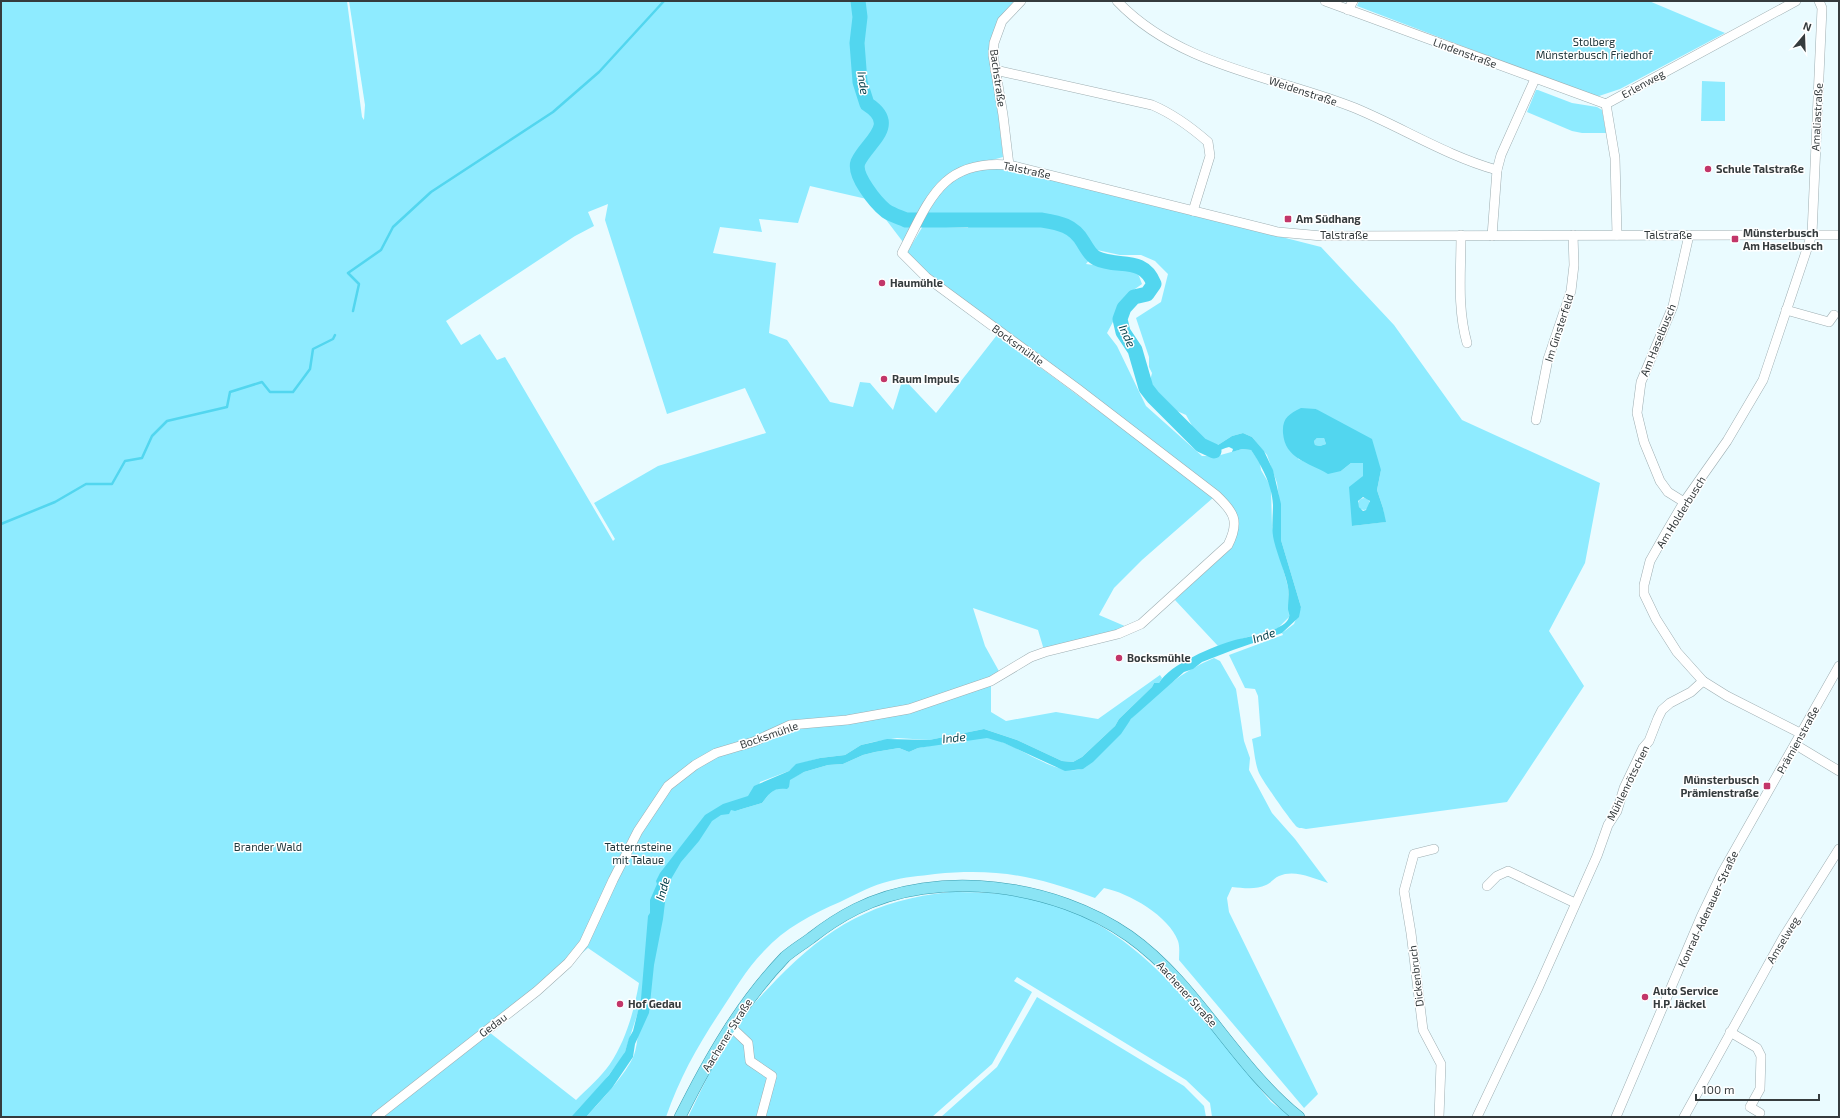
<svg xmlns="http://www.w3.org/2000/svg" width="1840" height="1118" font-family="'Exo 2',sans-serif">
<style>
.green{fill:#8eebff;fill-rule:evenodd}
.water{fill:#52d6ef;fill-rule:evenodd}
.lines{fill:none;stroke-linecap:round;stroke-linejoin:round}
.stream{stroke:#52d6ef;stroke-width:2.5}
.river{stroke:#52d6ef;stroke-width:15}
.minor-casing{stroke:#9eaeb2;stroke-width:10}
.major-casing{stroke:#3b9daf;stroke-width:12}
.minor{stroke:#fff;stroke-width:9}
.major{stroke:#8be4f4;stroke-width:11}
.poi-dot{fill:#c23669;stroke:#fff;stroke-width:1.5}
.labels{text-anchor:middle;stroke-width:3;stroke-linejoin:round;paint-order:stroke}
.park-label{font-size:11px;fill:#21373c;stroke:#fff}
.street-label{font-size:11px;fill:#353b3d;stroke:#fff}
.poi-label{font-size:11px;font-weight:bold;fill:#353b3d;stroke:#fff;text-anchor:start}
.water-label{font-size:12px;font-style:italic;fill:#06434e;stroke:#fff}
</style>
<rect width="100%" height="100%" fill="#eafbff"/>
<g class="green">
<path d="M 1,1 L 347,1 L 362,117 L 364,120 L 365,105 L 349,1 L 1017,1 C 1003,16 996,23 991,43 L 1003,157 L 956,170 L 903,242 L 871,200 L 810,186 L 798,223 L 759,219 L 762,232 L 720,227 L 713,253 L 776,263 L 769,333 L 787,340 L 830,402 L 853,407 L 860,382 L 870,383 L 893,410 L 903,378 L 936,413 L 997,335 L 1214,497 L 1142,560 L 1114,588 L 1099,615 L 1127,627 L 1044,650 L 1038,630 L 973,608 L 985,646 L 1000,673 L 991,679 L 991,712 L 1006,721 L 1056,712 L 1098,719 L 1160,675 L 1162,678 L 1159,683 L 1154,683 L 1152,687 L 1119,719 L 1115,726 L 1082,757 L 1073,762 L 1062,761 L 1017,740 L 984,729 L 929,740 L 897,738 L 873,742 L 861,745 L 845,755 L 820,758 L 799,764 L 789,771 L 760,782 L 753,804 L 735,811 L 762,803 C 769,794 773,787 787,788 L 790,779 L 804,772 L 828,765 L 843,764 L 863,755 L 875,752 L 899,748 L 909,752 L 918,748 C 936,745 970,736 988,738 C 1016,742 1054,777 1081,769 C 1093,766 1123,728 1132,718 C 1158,692 1182,671 1214,658 L 1220,661 L 1236,689 L 1244,741 L 1250,758 L 1249,770 L 1272,813 L 1295,839 L 1328,883 C 1313,878 1294,869 1279,876 C 1274,878 1271,883 1266,885 C 1256,890 1243,888 1232,887 L 1227,898 L 1229,912 L 1318,1094 L 1304,1108 L 1179,960 C 1179,954 1180,947 1178,941 C 1169,916 1129,893 1104,888 L 1095,898 C 1036,876 999,868 935,874 C 920,876 904,877 890,881 C 873,885 856,894 840,902 C 812,914 785,928 764,951 C 746,969 734,991 720,1012 C 697,1047 680,1077 666,1117 L 586,1117 C 600,1102 627,1073 634,1055 C 639,1040 638,1024 639,1009 L 624,1055 L 605,1080 L 571,1117 L 1,1117 ZM 608,204 L 605,220 L 667,414 L 745,388 L 766,433 L 658,466 L 594,503 L 615,539 L 613,541 L 505,357 L 497,360 L 480,334 L 461,345 L 446,321 L 575,236 L 594,226 L 588,212 ZM 588,948 L 639,983 C 634,1011 626,1040 610,1064 C 601,1077 587,1089 576,1100 L 489,1032 Z"/>
<path d="M 1359,1 L 1649,1 L 1725,33 L 1620,89 L 1599,96 L 1575,93 L 1486,55 L 1357,6 Z"/>
<path d="M 1702,81 L 1725,82 L 1725,121 L 1701,121 Z"/>
<path d="M 1536,90 L 1538,90 L 1572,103 L 1597,107 L 1602,110 L 1606,133 L 1582,133 L 1572,131 L 1527,112 Z"/>
<path d="M 1009,168 L 1321,247 L 1394,325 L 1462,420 L 1600,483 L 1585,563 L 1549,631 L 1584,686 L 1507,802 L 1306,829 C 1303,828 1300,829 1297,827 C 1292,823 1262,780 1259,773 C 1255,764 1254,749 1252,739 L 1261,736 L 1258,696 L 1255,689 L 1245,688 L 1229,655 L 1283,635 L 1282,633 L 1294,624 L 1301,607 L 1281,540 L 1279,528 L 1281,513 L 1277,483 L 1267,455 L 1252,437 L 1243,433 L 1232,436 L 1218,445 L 1209,445 L 1200,440 L 1186,415 L 1177,411 L 1155,389 L 1150,381 L 1152,373 L 1149,367 L 1149,357 L 1136,318 L 1161,302 L 1168,274 L 1155,261 L 1141,255 L 1120,255 L 1097,250 L 1086,264 L 1134,270 L 1139,276 L 1142,284 L 1128,294 L 1107,333 L 1117,346 L 1146,406 L 1202,456 L 1217,456 L 1242,449 L 1251,450 L 1260,463 L 1261,470 L 1271,487 L 1272,527 L 1288,587 L 1289,617 L 1278,628 L 1218,646 L 1175,600 L 1230,546 L 1231,507 L 922,269 L 906,254 L 923,226 L 968,228 L 970,218 L 927,214 L 946,183 L 970,169 ZM 1316,409 L 1381,470 L 1377,490 L 1383,508 L 1385,522 L 1352,526 L 1363,476 L 1363,463 L 1351,463 L 1341,471 L 1313,465 L 1298,459 Z"/>
<path d="M 1317,438 L 1324,438 L 1326,444 L 1320,446 L 1315,445 L 1314,441 Z"/>
<circle cx="1364" cy="504" r="6"/>
<path d="M 950,892 C 984,892 1017,893 1049,903 C 1144,930 1211,1030 1271,1102 L 1291,1117 L 1212,1117 L 1210,1103 L 1186,1080 L 1017,977 L 1014,981 L 1032,992 L 992,1064 L 932,1117 L 688,1117 C 702,1089 715,1060 731,1033 C 743,1014 760,997 776,980 C 829,926 874,900 950,892 Z"/>
<path d="M 1037,997 L 1184,1086 L 1204,1106 L 1206,1117 L 941,1117 L 997,1067 Z"/>
</g>
<g class="water">
<path d="M 1301,408 L 1316,409 L 1372,439 L 1381,470 L 1377,490 L 1383,508 L 1386,522 L 1352,526 L 1349,487 L 1363,476 L 1363,463 L 1351,463 L 1341,471 L 1328,474 C 1308,462 1285,459 1283,433 C 1282,418 1289,414 1301,408 ZM 1317,438 L 1324,438 L 1326,444 L 1320,446 L 1315,445 L 1314,441 ZM 1363,497 L 1370,501 L 1366,510 L 1363,511 L 1359,507 L 1358,501 Z"/>
<path d="M 1243,433 L 1252,437 L 1264,451 L 1273,470 L 1281,504 L 1281,540 L 1301,607 L 1299,617 L 1282,633 L 1233,650 L 1202,662 L 1193,669 L 1184,672 L 1131,719 L 1121,734 L 1093,762 L 1083,769 L 1065,771 L 1004,743 L 987,738 L 918,748 L 909,752 L 899,748 L 875,752 L 863,755 L 843,764 L 828,765 L 804,772 L 790,780 L 789,787 L 787,789 C 773,787 769,794 762,803 L 735,811 L 731,810 L 729,814 L 721,815 L 712,821 L 699,841 L 681,862 L 667,886 L 663,919 L 654,965 L 649,1013 L 635,1044 L 633,1057 L 612,1088 L 586,1117 L 571,1117 L 609,1075 L 625,1052 L 629,1038 L 633,1031 L 641,999 L 648,916 L 650,913 L 650,900 L 657,884 L 656,881 L 660,873 L 705,815 L 723,804 L 748,796 L 754,786 L 789,771 L 796,764 L 820,758 L 845,755 L 861,745 L 887,739 L 929,740 L 984,729 L 1017,740 L 1062,761 L 1073,762 L 1082,757 L 1115,726 L 1119,719 L 1152,687 L 1154,683 L 1159,683 C 1170,664 1214,646 1235,640 C 1246,637 1286,631 1289,617 C 1290,615 1288,611 1288,609 C 1288,602 1289,594 1288,587 C 1285,572 1278,557 1274,541 C 1271,529 1273,517 1273,505 C 1272,485 1262,466 1251,450 L 1242,449 L 1232,452 L 1233,449 L 1229,447 C 1211,452 1211,459 1194,445 L 1200,440 L 1209,445 L 1218,445 L 1232,436 Z"/>
</g>
<g class="lines">
<g class="stream">
<path d="M 353,311 L 359,284 L 348,273 L 381,250 L 393,227 L 431,192 L 553,112 L 599,72 L 664,1"/>
<path d="M 1,524 L 55,502 L 86,484 L 112,484 L 125,461 L 142,458 L 152,436 L 167,421 L 227,407 L 230,392 L 262,382 L 270,392 L 293,392 L 310,369 L 313,349 L 333,339 L 335,335"/>
</g>
<path class="river" d="M 858,1 L 860,17 L 857,43 L 860,82 L 867,104 C 900,125 867,142 858,162 C 853,175 876,203 886,211 C 892,215 899,217 906,220 L 1041,220 C 1059,223 1073,225 1083,242 C 1086,247 1090,255 1096,258 C 1117,269 1143,255 1154,284 L 1147,294 L 1134,297 L 1124,308 L 1120,319 L 1123,332 L 1135,350 L 1146,388 L 1153,397 L 1201,445 L 1214,451"/>
<g class="minor-casing">
<g id="minor">
<path d="M 1117,1 C 1180,67 1275,76 1355,108 C 1403,128 1447,156 1497,170"/>
<path d="M 1325,1 L 1606,104"/>
<path d="M 1348,10 L 1353,1"/>
<path d="M 995,70 L 1152,105 C 1171,113 1192,128 1208,142 L 1210,156 L 1193,211"/>
<path d="M 1009,165 L 1003,115 L 993,55 L 994,43 L 1002,21 L 1021,1"/>
<path d="M 1461,235 C 1461,272 1457,308 1467,343"/>
<path d="M 1617,235 L 1615,158 L 1606,104 L 1796,1"/>
<path d="M 1492,236 L 1497,170 L 1501,155 L 1535,79"/>
<path d="M 1786,310 L 1829,322 L 1834,315"/>
<path d="M 1536,420 L 1548,359 L 1571,291 L 1574,265 L 1573,235"/>
<path d="M 1684,502 L 1668,492 L 1660,481 L 1644,442 L 1637,413 L 1641,382 L 1673,306 L 1689,235"/>
<path d="M 1802,734 L 1727,696 L 1703,681 L 1677,652 L 1656,619 L 1644,594 L 1644,585 L 1650,561 L 1667,531 L 1684,502 L 1727,441 L 1763,380 L 1812,234 L 1822,8 L 1819,1"/>
<path d="M 1796,745 L 1839,771"/>
<path d="M 1434,849 L 1414,854 L 1404,891 L 1411,933 L 1423,1030 L 1441,1064 L 1439,1117"/>
<path d="M 1487,886 L 1497,876 L 1508,871 L 1575,903"/>
<path d="M 730,1026 L 748,1043 L 750,1061 L 772,1076 L 761,1117"/>
<path d="M 1730,1032 L 1757,1048 L 1761,1056 L 1760,1089 L 1750,1107 L 1760,1113"/>
<path d="M 376,1117 L 537,991 L 568,963 L 584,943 L 613,880 L 638,831 L 668,786 L 695,765 L 716,753 L 753,742 L 790,725 L 847,720 L 909,709 L 991,681 L 1031,657 L 1045,652 L 1118,634 L 1141,624 L 1228,545 C 1240,521 1234,512 1216,495 L 1078,389 L 926,277 L 902,253 C 929,201 941,159 1009,165 L 1278,232 L 1322,236 L 1839,235"/>
<path d="M 1477,1117 L 1539,986 L 1597,856 L 1608,825 L 1617,811 L 1624,788 L 1643,748 L 1649,741 L 1658,718 L 1662,710 L 1670,703 L 1691,692 L 1703,681"/>
<path d="M 1616,1117 L 1701,917 L 1722,873 L 1839,666"/>
<path d="M 1684,1117 L 1783,938 L 1839,849"/>
</g>
</g>
<g class="major-casing">
<path id="major" d="M 680,1117 C 709,1059 740,1004 785,957 C 793,950 803,944 811,938 C 825,927 840,917 856,909 C 938,868 1055,884 1129,936 C 1197,984 1234,1065 1299,1117"/>
</g>
<use href="#minor" class="minor"/>
<use href="#major" class="major"/>
</g>
<g class="poi-dot">
<circle cx="1708" cy="169" r="4"/>
<rect x="1284" y="215" width="8" height="8" rx="2"/>
<rect x="1731" y="235" width="8" height="8" rx="2"/>
<circle cx="882" cy="283" r="4"/>
<circle cx="884" cy="379" r="4"/>
<circle cx="1119" cy="658" r="4"/>
<rect x="1763" y="782" width="8" height="8" rx="2"/>
<circle cx="1645" cy="997" r="4"/>
<circle cx="620" cy="1004" r="4"/>
</g>
<g class="labels">
<g class="park-label">
<text x="1594" y="46">Stolberg<tspan x="1594" dy="13">Münsterbusch Friedhof</tspan></text>
<text x="268" y="851">Brander Wald</text>
<text x="638" y="851">Tatternsteine<tspan x="638" dy="13">mit Talaue</tspan></text>
</g>
<g class="street-label">
<text transform="translate(1465 53) rotate(20)" y="4">Lindenstraße</text>
<text transform="translate(998 78) rotate(82)" y="4">Bachstraße</text>
<text transform="translate(1643 84) rotate(-29)" y="4">Erlenweg</text>
<text transform="translate(1303 91) rotate(18)" y="4">Weidenstraße</text>
<text transform="translate(1817 117) rotate(-87)" y="4">Amaliastraße</text>
<text transform="translate(1027 170) rotate(12)" y="4">Talstraße</text>
<text x="1344" y="239">Talstraße</text>
<text x="1668" y="239">Talstraße</text>
<text transform="translate(1559 328) rotate(-72)" y="4">Im Ginsterfeld</text>
<text transform="translate(1658 340) rotate(-68)" y="4">Am Haselbusch</text>
<text transform="translate(1018 345) rotate(36)" y="4">Bocksmühle</text>
<text transform="translate(1681 512) rotate(-58)" y="4">Am Holderbusch</text>
<text transform="translate(769 735) rotate(-19)" y="4">Bocksmühle</text>
<text transform="translate(1798 740) rotate(-61)" y="4">Prämienstraße</text>
<text transform="translate(1628 783) rotate(-64)" y="4">Mühlenrötschen</text>
<text transform="translate(1708 909) rotate(-65)" y="4">Konrad-Adenauer-Straße</text>
<text transform="translate(1783 940) rotate(-59)" y="4">Amselweg</text>
<text transform="translate(1416 976) rotate(-97)" y="4">Dickenbruch</text>
<text transform="translate(1187 994) rotate(48)" y="4">Aachener Straße</text>
<text transform="translate(493 1025) rotate(-37)" y="4">Gedau</text>
<text transform="translate(727 1035) rotate(-58)" y="4">Aachener Straße</text>
</g>
<g class="poi-label">
<text x="1716" y="173">Schule Talstraße</text>
<text x="1296" y="223">Am Südhang</text>
<text x="1743" y="237">Münsterbusch<tspan x="1743" dy="13">Am Haselbusch</tspan></text>
<text x="890" y="287">Haumühle</text>
<text x="892" y="383">Raum Impuls</text>
<text x="1127" y="662">Bocksmühle</text>
<text x="1759" y="784" text-anchor="end">Münsterbusch<tspan x="1759" dy="13">Prämienstraße</tspan></text>
<text x="1653" y="995">Auto Service<tspan x="1653" dy="13">H.P. Jäckel</tspan></text>
<text x="628" y="1008">Hof Gedau</text>
</g>
<g class="water-label">
<text transform="translate(863 83) rotate(81)" y="4">Inde</text>
<text transform="translate(1127 336) rotate(66)" y="4">Inde</text>
<text transform="translate(1264 636) rotate(-19)" y="4">Inde</text>
<text transform="translate(954 738) rotate(-6)" y="4">Inde</text>
<text transform="translate(663 889) rotate(-74)" y="4">Inde</text>
</g>
</g>
<rect width="1840" height="1118" fill="none" stroke="#353b3d" stroke-width="4"/>
<g transform="translate(1804 36) rotate(19)" stroke="#ffffff" stroke-width="3" paint-order="stroke">
<path d="M0-3L7 15L0 10L-7 15Z" fill="#353b3d"/>
<text y="-6" font-size="11" font-weight="bold" text-anchor="middle" fill="#353b3d">N</text>
</g>
<path d="M1696 1094v6h123v-6" fill="none" stroke="#353b3d" stroke-width="2"/>
<text x="1702" y="1094" font-size="12" fill="#353b3d" stroke="#ffffff" stroke-width="3" paint-order="stroke">100 m</text>
</svg>
